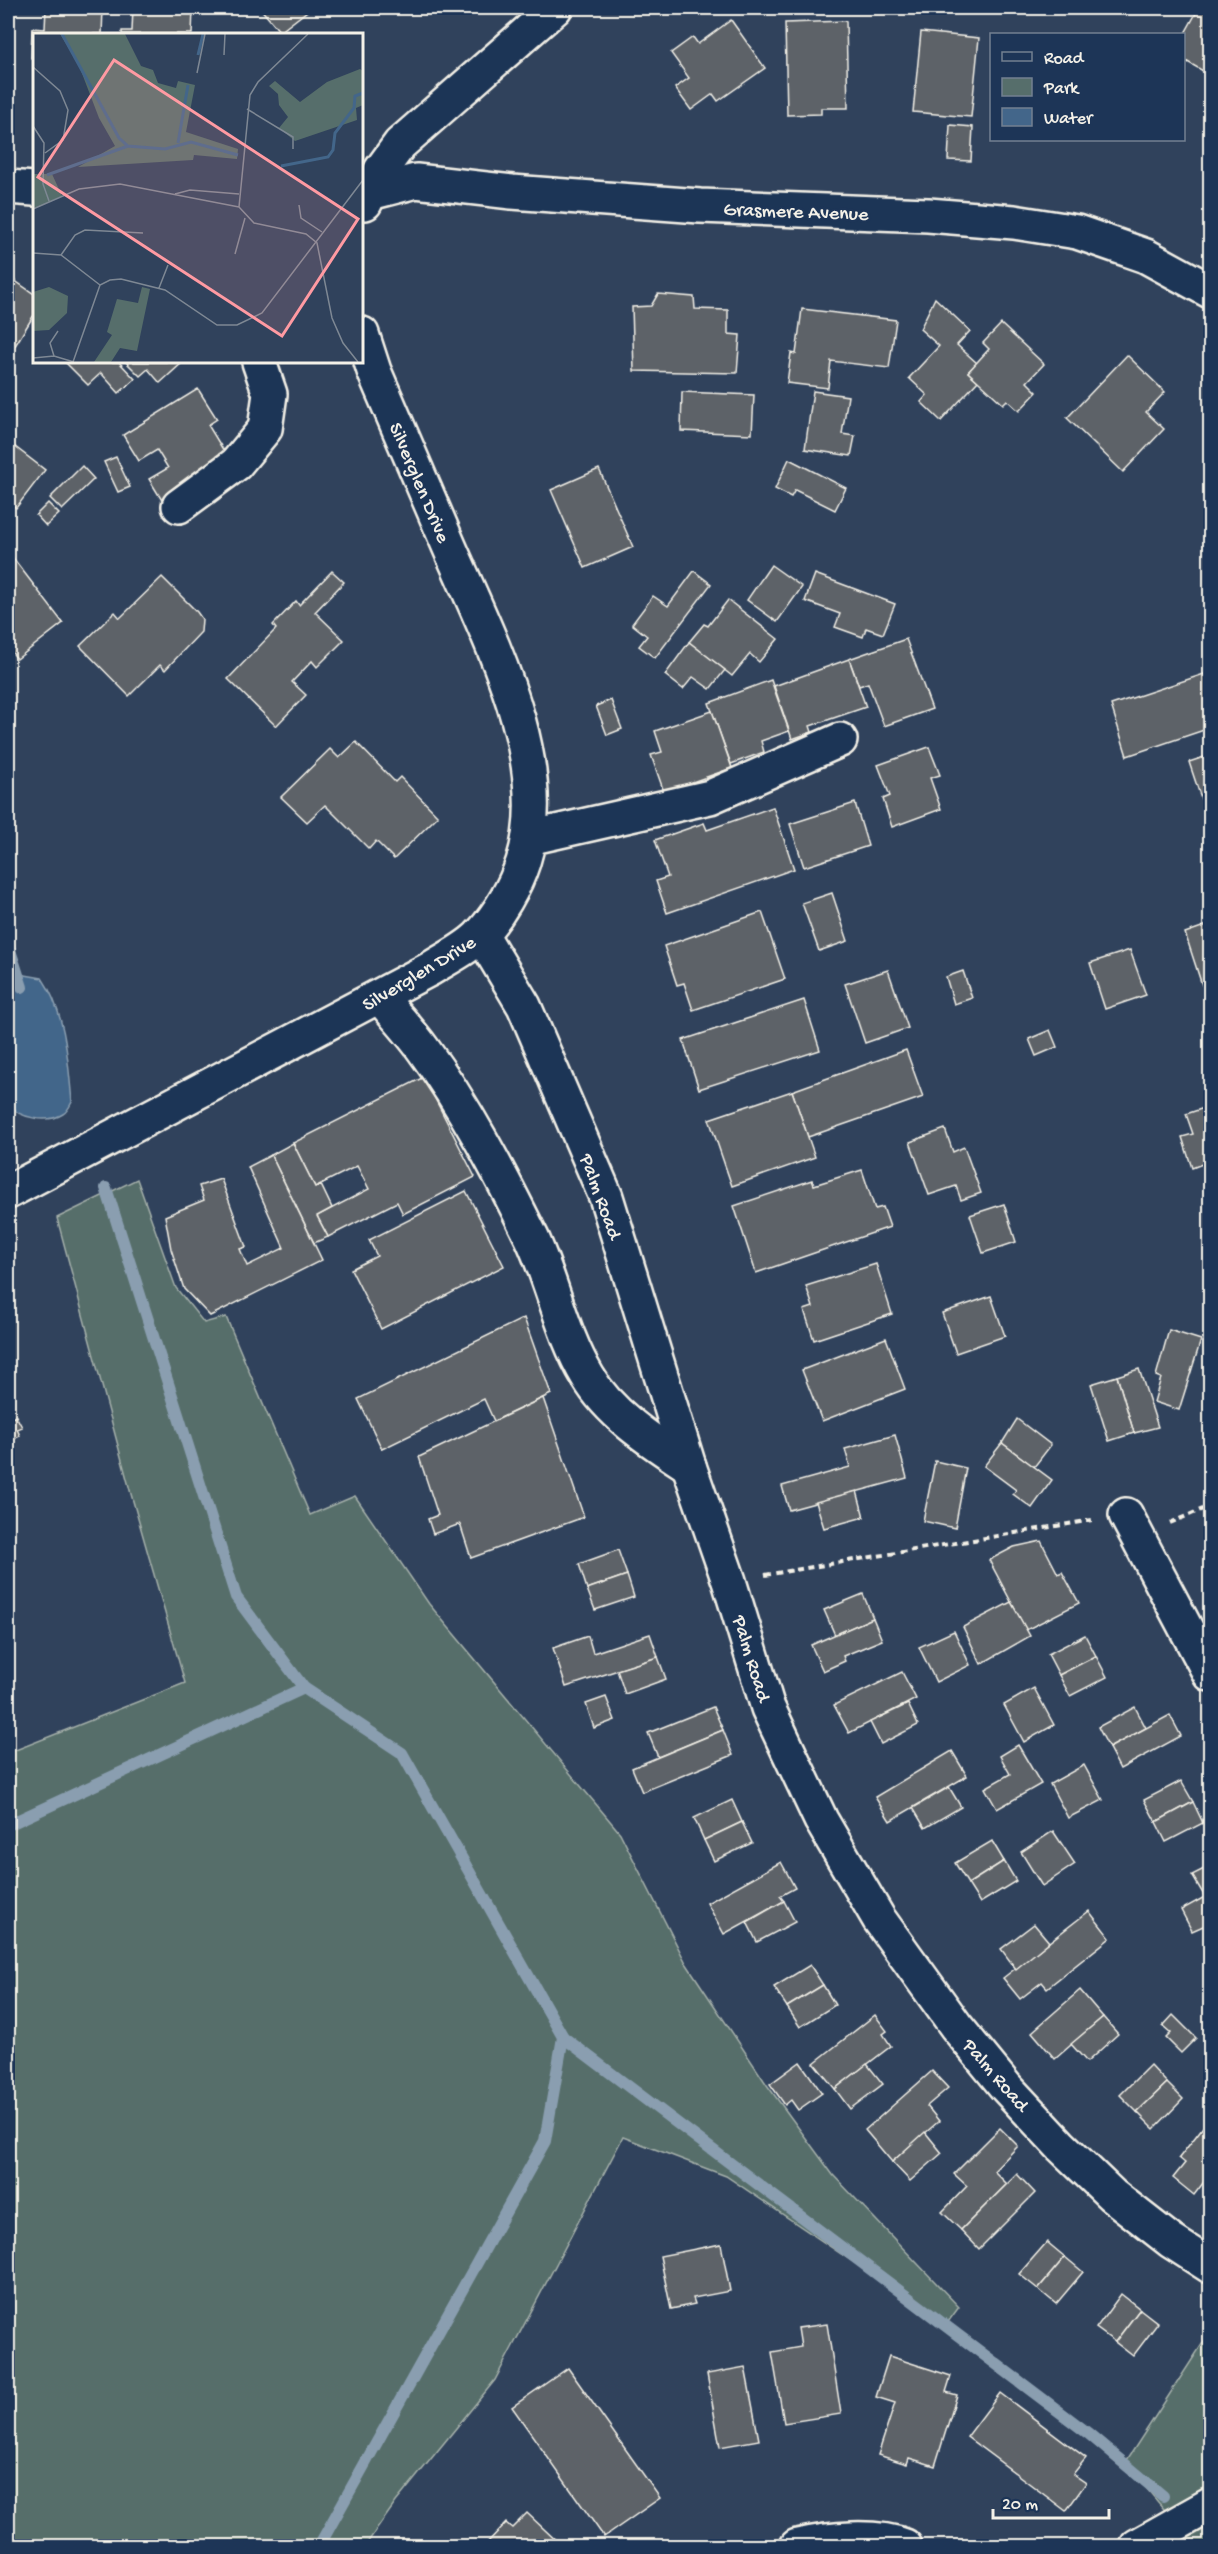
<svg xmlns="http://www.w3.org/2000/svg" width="1218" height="2554" font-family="'Gochi Hand',sans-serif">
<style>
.green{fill:#566e6b;stroke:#a5b0aa;stroke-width:1.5}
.water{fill:#43668a;stroke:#8a9eb0;stroke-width:1.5}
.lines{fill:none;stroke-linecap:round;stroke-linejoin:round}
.stream{stroke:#8a9eb0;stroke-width:12}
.building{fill:#5d6268;stroke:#f4f1e8;stroke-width:1.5}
.minor-casing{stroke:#f4f1e8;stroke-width:38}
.path{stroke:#f4f1e8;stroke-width:4;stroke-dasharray:6 4.5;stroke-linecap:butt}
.minor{stroke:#1d3557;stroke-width:33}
.labels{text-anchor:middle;stroke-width:5;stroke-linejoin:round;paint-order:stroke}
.street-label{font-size:20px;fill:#f4f1e8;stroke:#1d3557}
.inset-river{fill:none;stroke:#43668a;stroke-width:3}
.inset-road{fill:none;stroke:#7e8894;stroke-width:1.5}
.view{fill:#ff9aa2;fill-opacity:0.15;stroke:#ff9aa2;stroke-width:3}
.inset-edge{fill:none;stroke:#f4f1e8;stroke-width:3}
</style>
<rect width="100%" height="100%" fill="#30425c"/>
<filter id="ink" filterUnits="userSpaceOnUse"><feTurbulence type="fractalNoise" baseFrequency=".0167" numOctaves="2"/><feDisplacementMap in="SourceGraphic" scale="12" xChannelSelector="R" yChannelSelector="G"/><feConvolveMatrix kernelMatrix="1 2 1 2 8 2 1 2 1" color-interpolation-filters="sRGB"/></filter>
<g filter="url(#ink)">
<g class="green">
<path d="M 137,1179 L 176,1288 L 204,1323 L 226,1317 L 310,1515 L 355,1496 L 429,1604 L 620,1833 L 686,1963 L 767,2085 L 833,2175 L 959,2307 L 948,2322 L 862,2268 L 726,2176 L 623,2137 L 495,2380 L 396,2502 L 365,2546 L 8,2546 L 8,1753 L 185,1683 L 131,1494 L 57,1218 Z"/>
<path d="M 1210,2332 L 1210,2546 L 1188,2546 L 1174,2521 L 1125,2463 Z"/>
</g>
<path class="water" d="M 8,972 L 42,978 C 66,1013 68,1061 72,1102 C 70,1106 67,1112 63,1114 C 47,1124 20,1118 8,1105 Z"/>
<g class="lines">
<g class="stream">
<path d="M 8,944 L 22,987"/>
<path d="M 106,1188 L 236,1597 L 304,1688 L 402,1753 L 563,2037 L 545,2141 L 319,2546"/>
<path d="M 8,1825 L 304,1688"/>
<path d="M 563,2037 L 1089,2434 L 1163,2496"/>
</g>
</g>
<g class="building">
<path d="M 46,8 L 103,8 L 102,34 L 34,34 L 34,58 L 31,58 L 32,28 L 45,29 Z"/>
<path d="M 133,8 L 193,8 L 192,34 L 122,34 L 122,31 L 132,31 Z"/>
<path d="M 260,8 L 311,8 L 280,32 Z"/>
<path d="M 1199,8 L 1210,8 L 1210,75 L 1184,60 L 1184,35 Z"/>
<path d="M 731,20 L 765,68 L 718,101 L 713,94 L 691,110 L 675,88 L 689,78 L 671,53 L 693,37 L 698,44 Z"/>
<path d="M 846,21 L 848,108 L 821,108 L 821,114 L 787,115 L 785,23 Z"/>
<path d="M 921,32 L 979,38 L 971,117 L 913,112 Z"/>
<path d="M 950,125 L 973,127 L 971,161 L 948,160 Z"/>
<path d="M 8,276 L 34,294 L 34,315 L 8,357 Z"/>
<path d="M 658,294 L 694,297 L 695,309 L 728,310 L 728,334 L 740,335 L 737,373 L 634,371 L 632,307 L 651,306 Z"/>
<path d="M 935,298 L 970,331 L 957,345 L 977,363 L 968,372 L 978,381 L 941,421 L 921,402 L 927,395 L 909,378 L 939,346 L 920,329 Z"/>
<path d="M 802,309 L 896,320 L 889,368 L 831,361 L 828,388 L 787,383 L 791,353 L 796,354 Z"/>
<path d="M 1001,324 L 1044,364 L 1027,382 L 1037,392 L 1019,411 L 1007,400 L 1003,404 L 968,372 L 989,349 L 983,343 Z"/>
<path d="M 1127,355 L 1165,392 L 1146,412 L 1164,429 L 1123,472 L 1067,418 Z"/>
<path d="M 65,362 L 119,362 L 135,379 L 119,393 L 101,373 L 88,385 Z"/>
<path d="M 126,362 L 183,362 L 160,383 L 148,369 L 140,376 Z"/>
<path d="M 198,389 L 217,419 L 208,425 L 230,461 L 163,502 L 149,479 L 168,468 L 157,450 L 139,461 L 123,435 Z"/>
<path d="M 813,391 L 848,396 L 842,434 L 855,436 L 851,456 L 805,449 Z"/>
<path d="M 682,392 L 754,395 L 752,434 L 681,431 Z"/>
<path d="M 10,443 L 45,470 L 16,508 L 8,501 L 8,447 Z"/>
<path d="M 116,457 L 130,487 L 118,492 L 104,462 Z"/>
<path d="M 789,459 L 846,488 L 835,510 L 795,490 L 791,497 L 775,489 Z"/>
<path d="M 82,466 L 94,479 L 62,510 L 50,498 Z"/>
<path d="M 599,469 L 633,547 L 585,568 L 551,490 Z"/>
<path d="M 48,503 L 59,514 L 46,526 L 36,515 Z"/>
<path d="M 13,558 L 63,623 L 17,659 L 8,647 L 8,562 Z"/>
<path d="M 771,565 L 802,587 L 777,622 L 747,600 Z"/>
<path d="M 332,571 L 344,582 L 315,612 L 344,640 L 317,667 L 312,661 L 292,682 L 306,695 L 276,726 L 228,679 L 276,629 L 273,625 L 296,601 L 299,605 Z"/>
<path d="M 694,571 L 711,584 L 655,658 L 639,646 L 647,636 L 632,624 L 653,596 L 668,606 Z"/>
<path d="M 815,574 L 895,604 L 883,634 L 866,628 L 863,637 L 835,627 L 840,614 L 805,601 Z"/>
<path d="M 162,577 L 197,612 L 202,619 L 201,632 L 165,670 L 160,665 L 129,696 L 80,646 L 115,612 L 120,618 Z"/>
<path d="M 728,600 L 778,639 L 759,662 L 750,654 L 732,676 L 689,642 L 704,624 L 708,626 Z"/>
<path d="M 906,639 L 932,709 L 884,726 L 868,683 L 859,686 L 849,659 Z"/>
<path d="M 689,642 L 725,670 L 710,689 L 693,677 L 683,689 L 665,675 Z"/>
<path d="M 849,659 L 866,707 L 810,726 L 812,732 L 792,739 L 774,686 Z"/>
<path d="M 1210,672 L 1210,728 L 1127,756 L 1111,705 Z"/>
<path d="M 771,680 L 789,731 L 761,741 L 764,752 L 731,764 L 709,703 Z"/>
<path d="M 611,700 L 622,729 L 607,735 L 596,706 Z"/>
<path d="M 712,711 L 732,768 L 664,792 L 651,755 L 662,752 L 655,731 Z"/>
<path d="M 356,742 L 395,782 L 400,777 L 438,816 L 394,859 L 376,841 L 369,849 L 325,805 L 307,822 L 281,797 L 330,749 L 339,758 Z"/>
<path d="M 929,747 L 940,775 L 930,778 L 941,809 L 892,827 L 883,799 L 890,796 L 878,765 Z"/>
<path d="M 1210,755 L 1210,812 L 1206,813 L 1189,762 Z"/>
<path d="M 855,803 L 868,846 L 804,867 L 790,824 Z"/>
<path d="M 773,807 L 794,869 L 667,913 L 656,881 L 668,877 L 655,840 L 704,823 L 707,830 Z"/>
<path d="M 832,893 L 848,941 L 819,951 L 802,903 Z"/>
<path d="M 762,912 L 785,979 L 693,1010 L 684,983 L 677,985 L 664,946 Z"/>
<path d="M 1210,924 L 1210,983 L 1202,985 L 1185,933 Z"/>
<path d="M 1130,950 L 1146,995 L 1105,1009 L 1090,963 Z"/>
<path d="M 888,970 L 908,1028 L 865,1043 L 845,984 Z"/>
<path d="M 963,971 L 972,998 L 954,1004 L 946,977 Z"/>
<path d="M 804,1000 L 820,1050 L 699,1089 L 683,1040 Z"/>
<path d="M 1050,1030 L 1057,1047 L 1036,1056 L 1029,1039 Z"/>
<path d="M 906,1050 L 923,1097 L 808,1137 L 792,1091 Z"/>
<path d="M 424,1077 L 475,1177 L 403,1214 L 397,1202 L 328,1237 L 317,1216 L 369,1189 L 357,1166 L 315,1187 L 293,1143 Z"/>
<path d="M 792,1091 L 815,1157 L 732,1186 L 709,1119 Z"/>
<path d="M 1210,1106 L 1210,1161 L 1192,1168 L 1182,1137 L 1193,1134 L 1186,1114 Z"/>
<path d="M 945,1129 L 953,1152 L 964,1147 L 981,1193 L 961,1200 L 956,1186 L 929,1195 L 910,1142 Z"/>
<path d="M 293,1143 L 315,1187 L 321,1185 L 332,1208 L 317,1216 L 328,1237 L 314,1243 L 271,1155 Z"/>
<path d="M 271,1155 L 322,1260 L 210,1316 L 184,1289 L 171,1249 L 165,1216 L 204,1200 L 199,1186 L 221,1179 L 246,1247 L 240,1249 L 247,1266 L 284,1248 L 248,1167 Z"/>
<path d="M 862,1170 L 875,1209 L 883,1207 L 890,1227 L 756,1273 L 734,1206 L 812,1180 L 814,1185 Z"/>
<path d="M 466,1191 L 504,1266 L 381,1329 L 351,1269 L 377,1256 L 369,1240 Z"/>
<path d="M 1004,1204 L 1016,1242 L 983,1253 L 970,1215 Z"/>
<path d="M 876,1264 L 892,1314 L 814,1340 L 804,1310 L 813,1307 L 806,1286 Z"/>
<path d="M 991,1296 L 1005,1336 L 956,1353 L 942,1313 Z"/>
<path d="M 524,1318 L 551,1394 L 494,1421 L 484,1399 L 382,1449 L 358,1399 Z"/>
<path d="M 1169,1330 L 1201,1340 L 1179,1410 L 1154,1402 L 1161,1378 L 1156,1376 Z"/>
<path d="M 886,1338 L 905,1389 L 822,1421 L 802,1370 Z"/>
<path d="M 1139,1369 L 1158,1427 L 1134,1433 L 1117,1376 Z"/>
<path d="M 1117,1376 L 1134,1433 L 1109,1441 L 1091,1384 Z"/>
<path d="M 543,1398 L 584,1517 L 471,1558 L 460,1524 L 433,1534 L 428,1519 L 438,1515 L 419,1457 Z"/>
<path d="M 8,1407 L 12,1418 L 16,1416 L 22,1427 L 17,1429 L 20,1436 L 8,1442 Z"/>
<path d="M 1017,1419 L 1051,1445 L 1034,1467 L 1002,1443 Z"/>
<path d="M 895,1435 L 907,1478 L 789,1510 L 782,1486 L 850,1467 L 845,1449 Z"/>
<path d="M 1002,1443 L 1052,1480 L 1032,1508 L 1013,1494 L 1016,1490 L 984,1466 Z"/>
<path d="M 935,1461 L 966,1468 L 955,1528 L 923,1521 Z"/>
<path d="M 857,1491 L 864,1517 L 824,1528 L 816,1502 Z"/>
<path d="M 1041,1541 L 1058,1574 L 1062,1572 L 1079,1603 L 1026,1630 L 989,1560 L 1014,1547 Z"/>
<path d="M 618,1550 L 627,1575 L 587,1589 L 579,1564 Z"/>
<path d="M 627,1575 L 634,1597 L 595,1610 L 587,1589 Z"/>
<path d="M 863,1594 L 873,1618 L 835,1635 L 824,1610 Z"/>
<path d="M 1011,1602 L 1030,1636 L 981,1664 L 963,1627 Z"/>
<path d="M 873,1618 L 882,1640 L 843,1656 L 845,1661 L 823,1671 L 811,1645 Z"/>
<path d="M 954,1631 L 970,1665 L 936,1682 L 919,1647 Z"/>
<path d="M 650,1634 L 658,1657 L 566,1687 L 553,1648 L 588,1636 L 593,1653 Z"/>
<path d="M 1085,1635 L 1096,1656 L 1059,1675 L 1048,1654 Z"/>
<path d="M 1096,1656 L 1107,1677 L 1070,1696 L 1059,1675 Z"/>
<path d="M 658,1657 L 666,1679 L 625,1694 L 617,1670 Z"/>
<path d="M 902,1672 L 916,1699 L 849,1733 L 834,1705 Z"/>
<path d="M 1034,1688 L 1054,1725 L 1024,1742 L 1004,1705 Z"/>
<path d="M 606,1697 L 615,1720 L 594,1728 L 586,1704 Z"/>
<path d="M 908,1704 L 918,1725 L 881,1744 L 870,1722 Z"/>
<path d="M 713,1707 L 723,1730 L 658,1757 L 648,1733 Z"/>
<path d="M 1135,1707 L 1146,1728 L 1109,1748 L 1098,1727 Z"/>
<path d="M 1170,1715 L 1181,1736 L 1120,1769 L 1109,1748 Z"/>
<path d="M 723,1730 L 733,1755 L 642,1792 L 632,1768 Z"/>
<path d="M 1018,1745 L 1041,1784 L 997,1809 L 985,1788 L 1010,1774 L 1000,1756 Z"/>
<path d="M 952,1751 L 967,1776 L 890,1821 L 875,1797 Z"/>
<path d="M 1084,1765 L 1103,1800 L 1068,1818 L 1050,1784 Z"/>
<path d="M 1181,1781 L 1193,1802 L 1156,1822 L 1144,1800 Z"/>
<path d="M 949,1787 L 961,1807 L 925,1828 L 913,1808 Z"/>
<path d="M 732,1800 L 742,1822 L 704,1840 L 694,1818 Z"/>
<path d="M 1193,1802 L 1203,1823 L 1166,1842 L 1156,1822 Z"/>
<path d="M 742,1822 L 752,1843 L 714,1861 L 704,1840 Z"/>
<path d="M 1053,1831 L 1075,1864 L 1042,1886 L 1021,1852 Z"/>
<path d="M 992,1841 L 1004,1861 L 968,1884 L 955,1863 Z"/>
<path d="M 1004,1861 L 1016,1881 L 980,1903 L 968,1884 Z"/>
<path d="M 781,1862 L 795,1888 L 780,1896 L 784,1901 L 724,1934 L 707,1903 Z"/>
<path d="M 1210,1866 L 1210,1894 L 1205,1897 L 1192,1875 Z"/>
<path d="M 1210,1894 L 1210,1923 L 1192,1931 L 1181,1910 Z"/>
<path d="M 784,1901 L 795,1922 L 757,1942 L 747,1922 Z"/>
<path d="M 1089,1911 L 1110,1938 L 1047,1988 L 1042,1982 L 1020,1999 L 1003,1978 Z"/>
<path d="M 1034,1924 L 1049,1942 L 1016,1969 L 1001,1949 Z"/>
<path d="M 810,1965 L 823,1985 L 787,2007 L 774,1987 Z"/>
<path d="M 823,1985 L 835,2005 L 800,2027 L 787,2007 Z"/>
<path d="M 1080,1990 L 1103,2017 L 1055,2059 L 1032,2032 Z"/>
<path d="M 875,2015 L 887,2031 L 883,2034 L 891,2046 L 835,2089 L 814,2063 Z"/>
<path d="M 1173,2015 L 1196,2038 L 1181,2053 L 1166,2038 L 1171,2033 L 1163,2026 Z"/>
<path d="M 1103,2017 L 1118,2034 L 1087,2062 L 1071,2044 Z"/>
<path d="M 800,2062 L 822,2093 L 798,2110 L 791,2100 L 785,2105 L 770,2084 Z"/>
<path d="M 867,2064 L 883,2084 L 850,2109 L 835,2089 Z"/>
<path d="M 1150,2065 L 1167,2083 L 1137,2112 L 1120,2095 Z"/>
<path d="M 932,2071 L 948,2088 L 927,2106 L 939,2121 L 892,2162 L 865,2130 Z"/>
<path d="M 1167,2083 L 1183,2099 L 1154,2129 L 1137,2112 Z"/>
<path d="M 1210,2118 L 1210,2174 L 1194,2195 L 1173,2178 L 1185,2163 L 1179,2158 Z"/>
<path d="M 1000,2128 L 1018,2146 L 994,2171 L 1007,2184 L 961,2230 L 942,2212 L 967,2186 L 954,2174 Z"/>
<path d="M 925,2132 L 942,2153 L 910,2181 L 892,2162 Z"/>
<path d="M 1017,2174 L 1035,2193 L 979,2249 L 961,2230 Z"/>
<path d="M 1047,2242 L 1065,2257 L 1038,2289 L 1019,2274 Z"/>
<path d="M 721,2244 L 730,2291 L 693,2298 L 695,2304 L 671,2309 L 660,2256 Z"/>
<path d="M 1065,2257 L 1083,2272 L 1056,2304 L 1038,2289 Z"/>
<path d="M 1121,2294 L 1140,2309 L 1115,2342 L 1096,2328 Z"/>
<path d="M 1140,2309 L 1158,2323 L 1133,2356 L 1115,2342 Z"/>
<path d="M 827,2324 L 841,2414 L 784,2423 L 772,2352 L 801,2347 L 798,2328 Z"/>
<path d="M 889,2356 L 951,2376 L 946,2392 L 957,2395 L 935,2466 L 909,2458 L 907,2464 L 878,2455 L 895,2403 L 876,2397 Z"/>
<path d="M 745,2367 L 759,2440 L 720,2447 L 707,2374 Z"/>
<path d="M 568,2368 L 660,2498 L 604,2537 L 512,2407 Z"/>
<path d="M 1000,2393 L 1086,2458 L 1073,2474 L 1086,2483 L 1066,2511 L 967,2437 Z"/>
<path d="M 527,2513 L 562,2546 L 484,2546 L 506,2523 L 512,2528 Z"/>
</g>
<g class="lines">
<g class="minor-casing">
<g id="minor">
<path d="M 8,187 L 34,189"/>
<path d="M 362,195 L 416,181 L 512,192 L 700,206 L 928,215 L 1014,222 L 1077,232 L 1146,256 L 1210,291"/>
<path d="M 365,203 L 381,170 L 400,144 L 555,8"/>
<path d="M 179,506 L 236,464 L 265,429 L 270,394 L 259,362"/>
<path d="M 529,838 L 710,797 L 840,740"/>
<path d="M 481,934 L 524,1006 L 606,1197 L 689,1466 L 729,1581 L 768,1708 L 821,1820 L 879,1919 L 956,2026 L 1006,2087 L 1061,2146 L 1112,2195 L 1171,2241 L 1210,2266"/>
<path d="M 380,997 C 394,1014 410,1031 423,1049 C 465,1106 501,1175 532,1238 C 553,1283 562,1334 588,1377 C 610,1415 653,1442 689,1466"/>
<path d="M 8,1192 L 430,969 C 447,958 469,948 482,933 C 499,914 515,887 523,862 C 555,763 488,636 449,546 C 424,488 399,429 374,371 L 362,334"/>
<path d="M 1126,1515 L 1210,1674"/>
<path d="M 797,2546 C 829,2539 875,2534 905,2546"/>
<path d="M 1137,2546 L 1210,2505"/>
</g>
</g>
<g class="path">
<path d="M 1170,1523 L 1210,1506"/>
<path d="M 765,1575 L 1092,1520"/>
</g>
<use href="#minor" class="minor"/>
</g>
</g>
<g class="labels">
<g class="street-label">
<text transform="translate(796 210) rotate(2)" y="7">Grasmere Avenue</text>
<text transform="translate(421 482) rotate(67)" y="7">Silverglen Drive</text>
<text transform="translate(418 972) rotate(-31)" y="7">Silverglen Drive</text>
<text transform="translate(602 1196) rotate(70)" y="7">Palm Road</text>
<text transform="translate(753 1658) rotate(73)" y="7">Palm Road</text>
<text transform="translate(997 2074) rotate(49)" y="7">Palm Road</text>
</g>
</g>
<g transform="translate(33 33)">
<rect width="330" height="330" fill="#30425c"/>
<path d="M 27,1 L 92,1 L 108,33 L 120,37 L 125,50 L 143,55 L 145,48 L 162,52 L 153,99 L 205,116 L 204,126 L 161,122 L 160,127 L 45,134 L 82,113 L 66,85 L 45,30 ZM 327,36 L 330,38 L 330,72 L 323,75 L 324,87 L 262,108 L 246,95 L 255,84 L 246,72 L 245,61 L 236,53 L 242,48 L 267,69 L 294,49 ZM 0,141 L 19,141 L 29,163 L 0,176 ZM 16,254 L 35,263 L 34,280 L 16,297 L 0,298 L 0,259 ZM 109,254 L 117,256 L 104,318 L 87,315 L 78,329 L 61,329 L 79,302 L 74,299 L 84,266 L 105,270 Z" fill="#566e6b"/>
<path class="inset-river" d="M 29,1 L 86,105 L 95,113 L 132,116 L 158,109 L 205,122M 165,22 L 170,1M 145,110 L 155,52M 248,133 L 295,124 L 300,117 L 302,100 L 321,75 L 322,63 L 330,60M 14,142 L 95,113"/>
<path class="inset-road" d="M 275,1 L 225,49 L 217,62 L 206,174 L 221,190 L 273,201 L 284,210 L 299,285 L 310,310 L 325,329M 191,22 L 192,1M 0,34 L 27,58 L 35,77 L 30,107 L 12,120M 164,40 L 172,1M 214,76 L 260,104 L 260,116M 0,93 L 11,110 L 10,151 L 16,168M 142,161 L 157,157 L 206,161M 266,172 L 268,185 L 289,199M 0,176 L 46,156 L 87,151 L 206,174M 0,220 L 28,222 L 67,252M 202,221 L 212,185M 28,222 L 42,202 L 52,197 L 110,200M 126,255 L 135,232M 21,323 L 17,310 L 25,298M 0,325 L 21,323 L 41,329M 40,329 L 67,252 L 77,247 L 88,246 L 132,257 L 184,292 L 204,292 L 229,280 L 330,147"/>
<path class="view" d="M 81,27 L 325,186 L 249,303 L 5,144 Z"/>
<rect width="330" height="330" class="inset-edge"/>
</g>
<rect width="1218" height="2554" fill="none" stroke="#1d3557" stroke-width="30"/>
<rect x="15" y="15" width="1188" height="2524" fill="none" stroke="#f4f1e8" stroke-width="2" filter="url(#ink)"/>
<rect x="990" y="33" width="195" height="108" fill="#1d3557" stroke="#738091" stroke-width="1.5"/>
<rect x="1002" y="52" width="30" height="9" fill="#1d3557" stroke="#738091" stroke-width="1.5"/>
<text x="1044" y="63" font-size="18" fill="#f4f1e8">Road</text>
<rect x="1002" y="78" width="30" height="18" fill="#566e6b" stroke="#738091" stroke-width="1.5"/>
<text x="1044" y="93" font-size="18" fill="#f4f1e8">Park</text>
<rect x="1002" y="108" width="30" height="18" fill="#43668a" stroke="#738091" stroke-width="1.5"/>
<text x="1044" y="123" font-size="18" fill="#f4f1e8">Water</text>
<path d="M993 2509v9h116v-9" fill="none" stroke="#f4f1e8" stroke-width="3"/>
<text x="1002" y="2509" font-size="18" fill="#f4f1e8" stroke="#1d3557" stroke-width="4.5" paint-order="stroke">20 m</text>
</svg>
